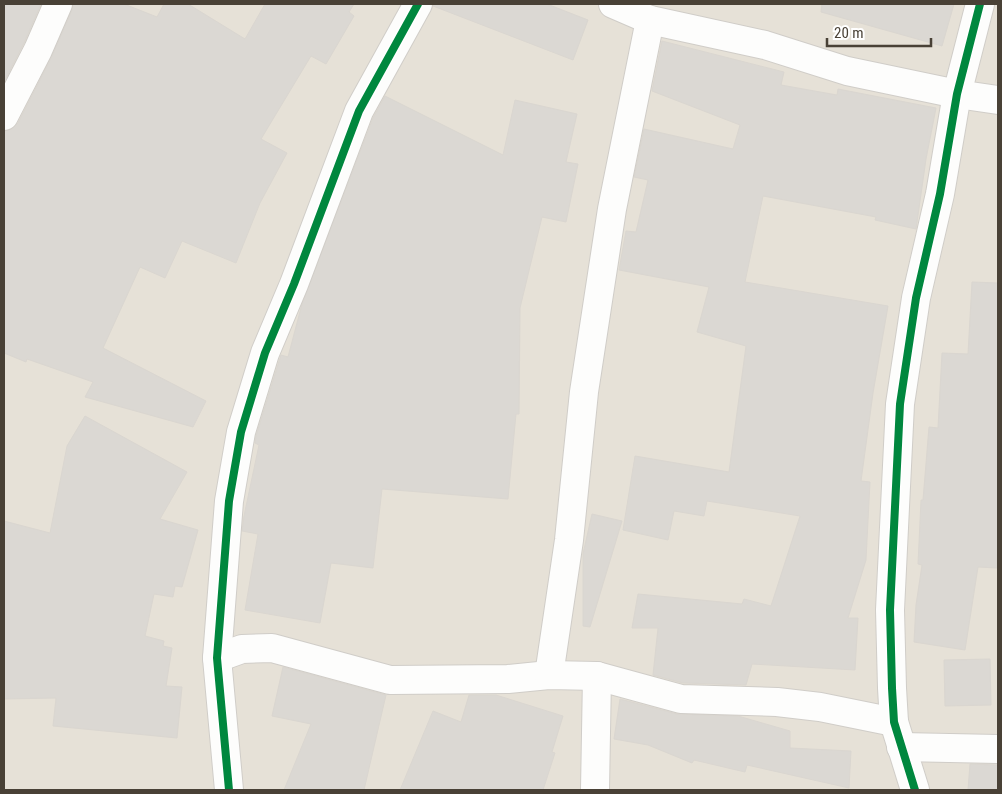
<svg xmlns="http://www.w3.org/2000/svg" width="1002" height="794" font-family="'Roboto Condensed',sans-serif">
<style>
.residential{fill:#e6e1d7}
.building{fill:#dbd8d3;stroke:#dad6d0}
.lines{fill:none;stroke-linecap:round;stroke-linejoin:round}
.minor-casing{stroke:#d0cdc8;stroke-width:30}
.minor{stroke:#fdfdfc;stroke-width:28}
.cycleway-casing{stroke:#fff;stroke-width:11}
.cycleway{stroke:#00873e;stroke-width:8}
</style>
<rect width="100%" height="100%" fill="#f2efea"/>
<rect class="residential" x="4" y="4" width="994" height="786"/>
<g class="building">
<path d="M 4,4 L 41,4 L 24,43 L 4,82 Z"/>
<path d="M 73,4 L 124,4 L 157,17 L 164,4 L 188,4 L 245,39 L 265,4 L 354,4 L 349,12 L 354,16 L 326,64 L 311,56 L 261,139 L 287,153 L 260,203 L 236,263 L 182,241 L 165,278 L 140,267 L 103,348 L 206,401 L 193,427 L 85,397 L 93,382 L 27,359 L 26,362 L 4,353 L 4,131 L 12,129 L 18,123 L 52,56 L 72,10 Z"/>
<path d="M 434,4 L 547,4 L 588,20 L 573,60 L 433,6 Z"/>
<path d="M 822,4 L 954,4 L 942,46 L 821,12 Z"/>
<path d="M 662,41 L 784,72 L 781,85 L 837,95 L 838,89 L 936,108 L 926,159 L 916,229 L 875,220 L 876,217 L 763,196 L 745,282 L 888,306 L 873,393 L 861,481 L 870,482 L 866,560 L 848,618 L 858,618 L 855,670 L 752,664 L 746,685 L 683,683 L 653,675 L 658,628 L 632,628 L 638,594 L 742,604 L 744,599 L 771,606 L 800,516 L 707,501 L 704,516 L 674,511 L 668,540 L 623,530 L 635,456 L 729,472 L 746,346 L 697,332 L 709,287 L 619,270 L 626,231 L 636,232 L 648,180 L 634,177 L 644,129 L 733,149 L 740,125 L 652,91 Z"/>
<path d="M 385,96 L 503,155 L 515,100 L 577,114 L 566,162 L 578,164 L 566,222 L 542,217 L 520,308 L 519,414 L 516,414 L 508,499 L 382,489 L 373,568 L 331,563 L 320,623 L 245,610 L 258,534 L 242,531 L 244,516 L 259,445 L 255,443 L 256,436 L 280,358 L 281,355 L 288,357 L 302,304 L 373,118 Z"/>
<path d="M 972,282 L 998,283 L 998,540 L 997,568 L 978,567 L 965,650 L 914,642 L 916,605 L 922,565 L 918,564 L 921,500 L 923,500 L 929,427 L 938,428 L 942,353 L 968,354 Z"/>
<path d="M 85,416 L 187,472 L 160,519 L 198,530 L 182,587 L 175,586 L 173,597 L 154,594 L 145,636 L 164,641 L 163,646 L 172,648 L 166,686 L 182,687 L 177,738 L 53,726 L 56,698 L 4,699 L 4,521 L 50,533 L 67,446 Z"/>
<path d="M 592,514 L 622,521 L 590,627 L 583,626 L 583,554 Z"/>
<path d="M 990,659 L 991,705 L 945,706 L 944,660 Z"/>
<path d="M 283,667 L 386,695 L 364,790 L 284,790 L 311,724 L 272,716 Z"/>
<path d="M 469,695 L 496,695 L 563,716 L 552,752 L 555,753 L 543,790 L 400,790 L 433,711 L 461,722 Z"/>
<path d="M 620,699 L 677,714 L 738,716 L 790,731 L 790,748 L 851,751 L 849,788 L 747,765 L 745,772 L 694,760 L 692,763 L 648,745 L 614,739 Z"/>
<path d="M 970,764 L 998,765 L 998,790 L 968,790 Z"/>
</g>
<g class="lines">
<g class="minor-casing">
<g id="minor">
<path d="M 613,4 L 650,20 L 765,45 L 847,71 L 957,94 L 998,100"/>
<path d="M 4,116 L 38,50 L 58,4"/>
<path d="M 217,658 L 242,649 L 272,648 L 390,680 L 508,679 L 549,675 L 597,676 L 681,699 L 777,702 L 820,707 L 894,722"/>
<path d="M 549,675 L 569,540 L 584,392 L 612,209 L 650,20"/>
<path d="M 901,747 L 998,749"/>
<path d="M 229,790 L 217,658 L 229,501 L 241,432 L 265,353 L 294,284 L 359,111 L 418,4"/>
<path d="M 595,790 L 597,676"/>
<path d="M 915,790 L 894,722 L 892,688 L 890,610 L 900,404 L 916,298 L 940,194 L 957,94 L 980,4"/>
</g>
</g>
<use href="#minor" class="minor"/>
<g class="cycleway-casing">
<g id="cycleway">
<path d="M 229,790 L 217,658 L 229,501 L 241,432 L 265,353 L 294,284 L 359,111 L 418,4"/>
<path d="M 915,790 L 894,722 L 892,688 L 890,610 L 900,404 L 916,298 L 940,194 L 957,94 L 980,4"/>
</g>
</g>
<use href="#cycleway" class="cycleway"/>
</g>
<rect width="1002" height="794" fill="none" stroke="#494136" stroke-width="10"/>
<path d="M827 38v8h104v-8" fill="none" stroke="#494136" stroke-width="2.5"/>
<text x="834" y="38" font-size="15" fill="#494136" stroke="#ffffff" stroke-width="4" paint-order="stroke">20 m</text>
</svg>
